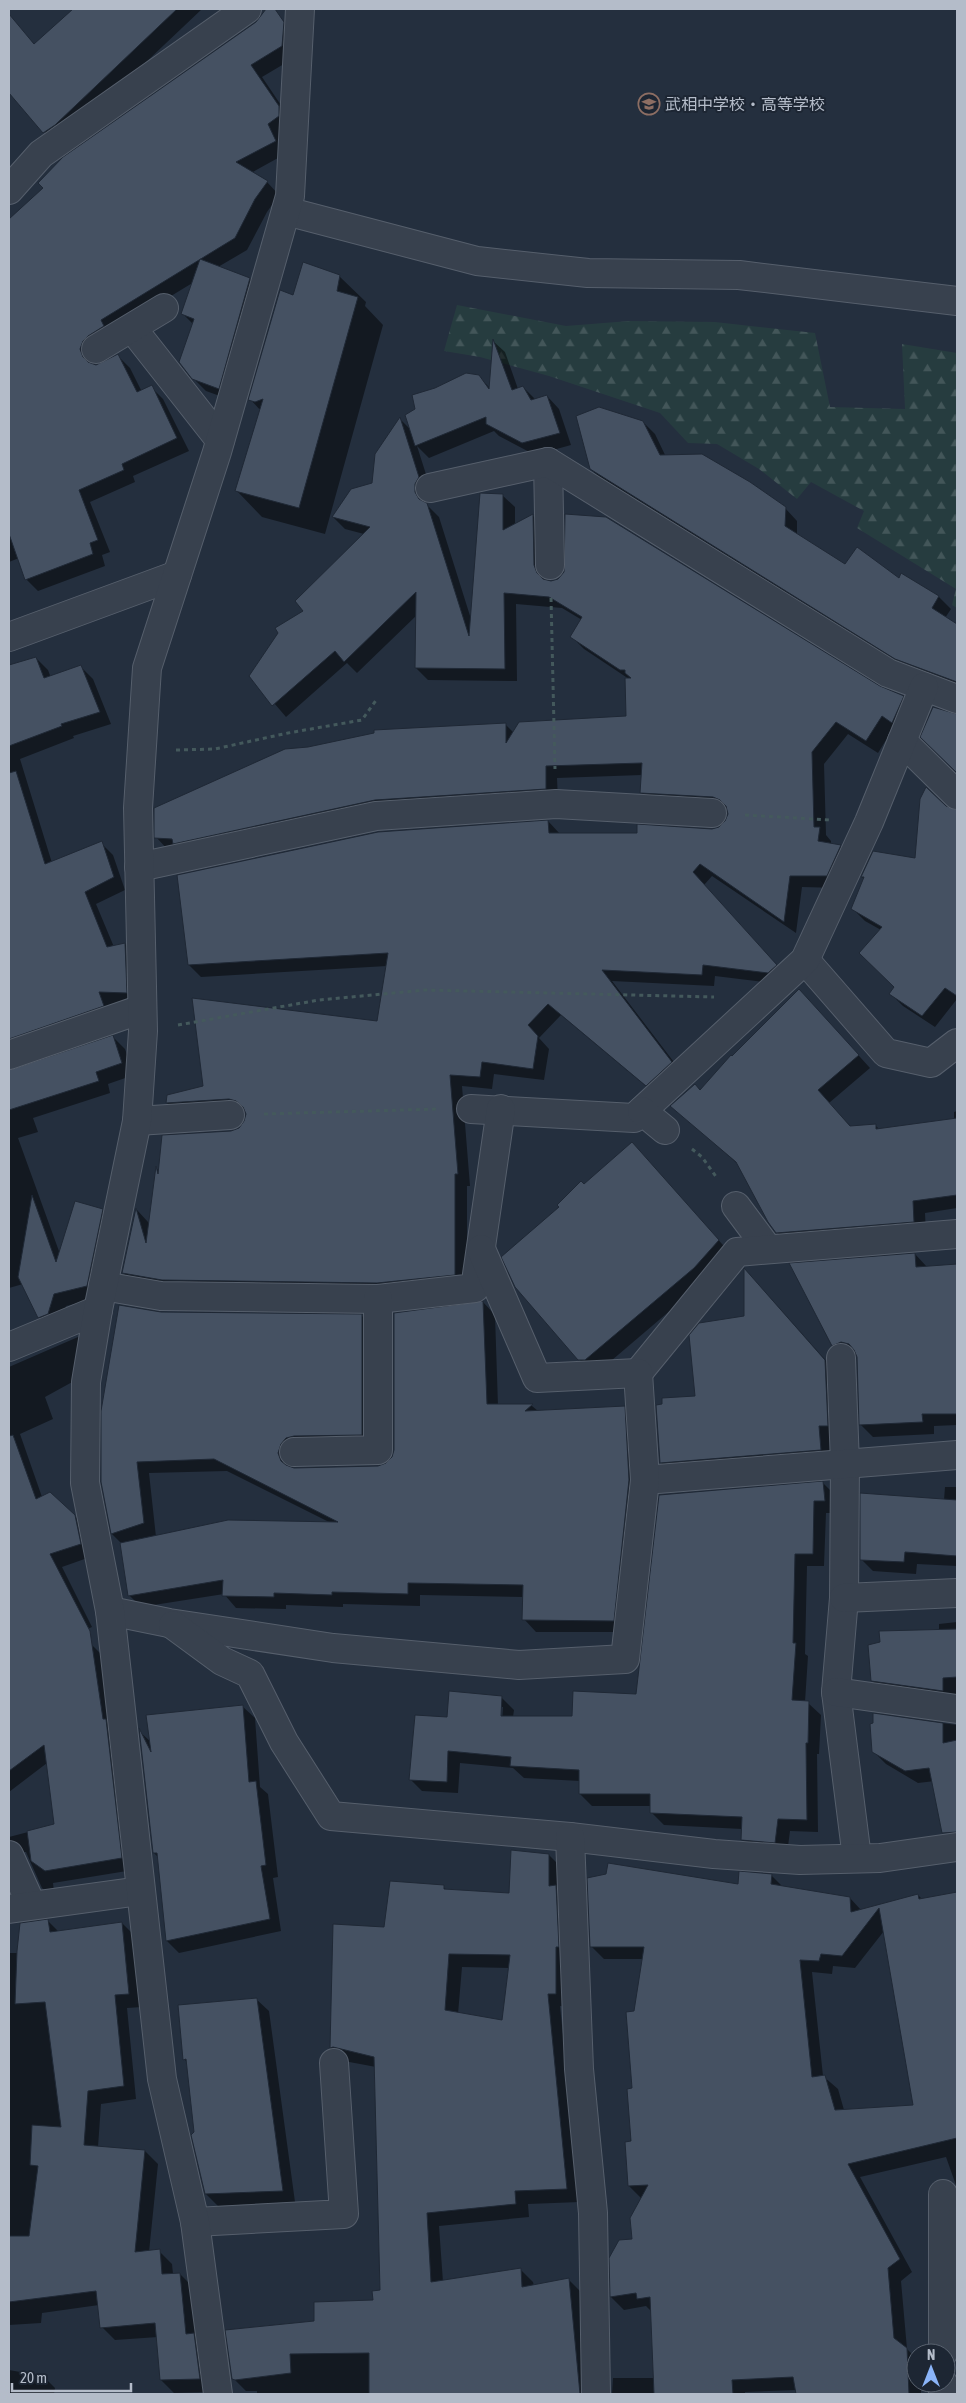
<svg xmlns="http://www.w3.org/2000/svg" width="966" height="2403" font-family="'Asap Condensed','Noto Sans JP',sans-serif">
<style>
.forest{fill:url(#forest-firs)}
.shadow{fill:#0007;fill-rule:evenodd}
.building{fill:#455162;stroke:#1f2835;fill-rule:evenodd}
.lines{fill:none;stroke-linecap:round;stroke-linejoin:round}
.minor-casing{stroke:#565f6c;stroke-width:30}
.path{stroke:#44595c;stroke-width:3;stroke-dasharray:4 4;stroke-linecap:butt}
.minor{stroke:#38414e;stroke-width:28}
.labels{text-anchor:middle;stroke-width:4;stroke-linejoin:round;paint-order:stroke}
.poi-label{font-size:16px;fill:#b4bcc9;stroke:#1d2633;text-anchor:start}
</style>
<defs>
<pattern id="forest-firs" width="22" height="20" patternUnits="userSpaceOnUse" patternTransform="scale(1.25)"><rect width="22" height="20" fill="#263c3f"/><path d="M5 1l3.5 6h-7zM16 11l3.5 6h-7z" fill="#435659"/></pattern>
</defs>
<rect width="100%" height="100%" fill="#242f3e"/>
<path class="forest" d="M 457,305 L 566,326 L 629,321 L 715,322 L 815,333 L 830,407 L 905,409 L 902,344 L 957,353 L 957,608 L 952,605 L 956,589 L 857,528 L 864,511 L 811,482 L 797,499 L 759,469 L 717,444 L 688,443 L 660,413 L 549,376 L 480,357 L 444,351 Z"/>
<g class="shadow">
<path d="M 75,9 L 202,9 L 67,137 L 56,145 L 9,91 L 9,26 L 14,22 L 35,45 Z"/>
<path d="M 268,9 L 274,9 L 295,35 L 294,58 L 262,77 L 291,120 L 290,128 L 279,137 L 287,153 L 251,173 L 267,182 L 279,195 L 267,212 L 247,250 L 218,267 L 250,279 L 262,292 L 231,400 L 206,391 L 193,378 L 193,324 L 183,314 L 194,282 L 112,332 L 94,353 L 93,365 L 96,366 L 118,356 L 130,368 L 142,392 L 151,387 L 163,399 L 189,451 L 133,476 L 135,482 L 90,502 L 110,552 L 102,555 L 105,566 L 38,591 L 26,579 L 19,558 L 9,562 L 9,220 L 45,188 L 257,23 L 263,13 Z"/>
<path d="M 339,276 L 366,302 L 365,306 L 383,325 L 325,534 L 262,517 L 236,490 L 261,411 L 250,399 L 294,297 Z"/>
<path d="M 494,342 L 505,352 L 518,389 L 523,387 L 536,400 L 547,396 L 559,409 L 571,445 L 535,455 L 499,436 L 494,431 L 429,458 L 417,446 L 431,490 L 427,496 L 427,505 L 439,517 L 471,619 L 502,495 L 515,507 L 515,526 L 533,516 L 545,528 L 547,581 L 879,687 L 903,697 L 915,709 L 894,727 L 878,753 L 848,734 L 824,764 L 826,835 L 831,841 L 831,845 L 840,846 L 852,858 L 839,888 L 802,887 L 796,933 L 712,876 L 704,885 L 788,978 L 781,984 L 715,976 L 714,986 L 612,981 L 683,1074 L 659,1097 L 561,1015 L 539,1038 L 549,1049 L 544,1080 L 494,1074 L 492,1089 L 462,1086 L 470,1186 L 467,1186 L 467,1286 L 135,1285 L 123,1273 L 137,1210 L 148,1222 L 150,1227 L 157,1169 L 160,1172 L 240,1129 L 245,1122 L 246,1112 L 242,1111 L 179,1115 L 167,1103 L 168,1096 L 204,1087 L 378,1023 L 387,966 L 201,977 L 189,965 L 548,821 L 560,834 L 638,834 L 712,830 L 720,828 L 726,822 L 729,814 L 727,809 L 653,805 L 641,793 L 642,775 L 557,778 L 558,801 L 168,850 L 156,837 L 505,724 L 514,733 L 627,717 L 629,679 L 584,649 L 572,637 L 582,620 L 562,608 L 516,604 L 517,681 L 428,680 L 416,668 L 417,615 L 357,673 L 347,663 L 286,717 L 251,676 L 364,534 L 345,529 L 333,517 L 373,484 L 400,419 L 411,430 L 478,376 L 490,388 Z"/>
<path d="M 643,422 L 655,434 L 666,457 L 785,508 L 797,521 L 797,535 L 846,565 L 900,580 L 902,575 L 939,597 L 951,609 L 945,618 L 957,625 L 957,685 L 908,671 L 603,481 L 591,469 Z"/>
<path d="M 36,658 L 48,670 L 51,678 L 81,667 L 93,679 L 111,724 L 73,736 L 74,738 L 20,759 L 52,863 L 101,843 L 113,855 L 125,890 L 96,904 L 114,947 L 125,944 L 137,956 L 138,1004 L 111,1004 L 115,1018 L 9,1057 L 9,666 Z"/>
<path d="M 954,715 L 957,718 L 957,772 L 922,737 Z"/>
<path d="M 927,789 L 952,811 L 957,811 L 957,999 L 935,1027 L 903,1006 L 891,994 L 896,987 L 881,930 L 865,921 L 853,909 L 864,879 L 862,877 L 916,860 Z"/>
<path d="M 811,1003 L 870,1068 L 829,1103 L 851,1127 L 876,1126 L 880,1130 L 954,1120 L 954,1112 L 957,1111 L 957,1208 L 925,1213 L 926,1234 L 789,1245 L 777,1232 L 739,1165 L 672,1106 L 700,1092 L 732,1058 Z"/>
<path d="M 113,1037 L 125,1049 L 134,1075 L 108,1084 L 110,1093 L 33,1118 L 38,1132 L 18,1138 L 60,1254 L 102,1210 L 114,1222 L 99,1298 L 66,1306 L 60,1326 L 52,1329 L 39,1317 L 23,1284 L 9,1288 L 9,1071 Z"/>
<path d="M 644,1156 L 730,1253 L 706,1280 L 598,1372 L 592,1372 L 579,1359 L 584,1185 Z"/>
<path d="M 915,1254 L 927,1267 L 957,1264 L 957,1425 L 934,1426 L 934,1434 L 873,1437 L 860,1424 L 857,1355 L 845,1357 L 833,1345 Z"/>
<path d="M 756,1282 L 837,1373 L 840,1438 L 830,1438 L 832,1462 L 673,1475 L 661,1463 L 697,1397 L 745,1317 Z"/>
<path d="M 483,1302 L 495,1315 L 498,1406 L 532,1406 L 538,1411 L 624,1407 L 636,1420 L 625,1632 L 536,1632 L 524,1619 L 524,1597 L 420,1595 L 420,1606 L 343,1604 L 343,1607 L 286,1605 L 286,1609 L 236,1608 L 224,1594 L 141,1607 L 129,1595 L 121,1543 L 112,1534 L 102,1481 L 161,1313 L 362,1316 L 374,1328 L 374,1446 L 292,1456 L 290,1466 L 294,1469 L 379,1467 L 387,1464 L 393,1458 ZM 227,1471 L 331,1523 L 156,1537 L 149,1473 Z"/>
<path d="M 78,1337 L 90,1349 L 85,1375 L 45,1397 L 53,1419 L 20,1434 L 42,1497 L 75,1516 L 87,1529 L 93,1556 L 62,1567 L 92,1627 L 9,1665 L 9,1367 Z"/>
<path d="M 823,1483 L 835,1495 L 837,1513 L 826,1513 L 824,1566 L 807,1566 L 805,1654 L 808,1656 L 805,1702 L 808,1703 L 821,1715 L 819,1754 L 817,1754 L 818,1832 L 790,1831 L 787,1854 L 754,1852 L 742,1840 L 742,1829 L 664,1825 L 652,1813 L 652,1806 L 592,1806 L 580,1794 L 580,1781 L 524,1778 L 513,1768 L 460,1763 L 458,1793 L 422,1791 L 410,1779 L 448,1719 L 501,1697 L 514,1710 L 513,1717 L 573,1717 L 638,1696 ZM 500,1707 L 503,1707 L 502,1722 Z"/>
<path d="M 945,1487 L 957,1487 L 957,1566 L 917,1564 L 916,1574 L 873,1571 L 861,1559 L 944,1500 Z"/>
<path d="M 957,1622 L 957,1703 L 884,1693 L 872,1681 L 939,1630 L 939,1624 Z"/>
<path d="M 91,1644 L 103,1656 L 133,1870 L 53,1883 L 55,1900 L 42,1888 L 26,1852 L 16,1852 L 9,1858 L 9,1837 L 55,1825 L 47,1763 L 9,1792 L 9,1704 Z"/>
<path d="M 242,1706 L 255,1718 L 260,1787 L 268,1794 L 278,1877 L 273,1878 L 281,1931 L 179,1953 L 167,1941 L 158,1857 L 154,1853 L 140,1732 L 151,1742 Z"/>
<path d="M 874,1714 L 957,1725 L 957,1790 L 945,1791 L 935,1781 L 918,1783 L 886,1764 L 873,1751 Z"/>
<path d="M 549,1855 L 562,1868 L 568,2007 L 560,2006 L 580,2202 L 528,2204 L 529,2217 L 439,2226 L 443,2282 L 520,2269 L 533,2282 L 534,2286 L 569,2280 L 582,2293 L 592,2394 L 257,2394 L 257,2391 L 246,2391 L 233,2378 L 315,2322 L 374,2301 L 381,2291 L 376,2067 L 344,2061 L 331,2048 L 334,1925 L 385,1928 L 443,1887 L 447,1890 L 511,1895 ZM 462,1967 L 510,1968 L 503,2021 L 458,2014 Z"/>
<path d="M 771,1875 L 784,1888 L 850,1898 L 861,1910 L 918,1895 L 923,1900 L 957,1893 L 957,2188 L 946,2157 L 860,2177 L 912,2272 L 901,2281 L 907,2349 L 916,2358 L 916,2383 L 921,2383 L 921,2394 L 797,2394 L 797,2390 L 745,2392 L 745,2394 L 612,2394 L 613,2378 L 655,2378 L 652,2312 L 646,2306 L 624,2310 L 611,2297 L 633,2240 L 642,2199 L 629,2186 L 635,2012 L 643,1959 L 604,1959 L 591,1946 ZM 884,1931 L 915,2106 L 844,2110 L 838,2089 L 823,2076 L 812,1972 L 832,1974 L 833,1966 L 855,1968 Z"/>
<path d="M 48,1921 L 59,1932 L 122,1923 L 135,1936 L 142,2007 L 127,2008 L 136,2099 L 101,2104 L 98,2147 L 145,2151 L 158,2164 L 149,2252 L 159,2251 L 172,2264 L 173,2274 L 180,2274 L 193,2287 L 213,2392 L 174,2393 L 161,2380 L 158,2337 L 115,2340 L 102,2327 L 99,2305 L 42,2313 L 41,2323 L 9,2325 L 9,1953 L 18,1953 Z"/>
<path d="M 256,1999 L 269,2011 L 295,2202 L 218,2206 L 206,2194 L 195,2132 L 187,2062 L 184,2059 Z"/>
<path d="M 9,2370 L 43,2376 L 55,2388 L 54,2394 L 9,2394 Z"/>
</g>
<g class="building">
<path d="M 73,9 L 177,9 L 55,125 L 43,133 L 9,93 L 9,14 L 34,44 Z"/>
<path d="M 266,9 L 275,9 L 284,22 L 282,46 L 251,65 L 279,106 L 279,116 L 268,124 L 276,141 L 236,162 L 268,181 L 255,199 L 235,238 L 101,320 L 104,326 L 88,336 L 83,341 L 80,349 L 83,357 L 88,362 L 96,365 L 118,354 L 137,392 L 152,385 L 177,438 L 122,464 L 124,470 L 79,490 L 98,540 L 90,543 L 93,554 L 25,580 L 9,534 L 9,219 L 43,188 L 38,183 L 63,157 L 256,22 Z"/>
<path d="M 200,259 L 250,278 L 219,389 L 192,379 L 179,362 L 194,319 L 181,314 Z"/>
<path d="M 303,262 L 340,275 L 337,291 L 358,297 L 299,508 L 235,491 L 263,399 L 255,402 L 248,400 L 280,290 L 293,295 Z"/>
<path d="M 493,339 L 512,390 L 523,386 L 531,400 L 547,395 L 560,433 L 522,443 L 486,424 L 486,417 L 415,446 L 405,415 L 415,409 L 412,395 L 435,388 L 466,373 L 479,375 L 489,389 Z"/>
<path d="M 599,407 L 643,421 L 660,455 L 702,454 L 750,482 L 786,507 L 785,526 L 845,564 L 857,547 L 899,578 L 901,573 L 939,596 L 932,608 L 957,624 L 957,682 L 895,659 L 590,469 L 576,416 Z"/>
<path d="M 400,417 L 419,477 L 415,484 L 415,492 L 419,499 L 427,503 L 469,636 L 480,493 L 503,494 L 503,530 L 533,514 L 534,565 L 537,573 L 543,579 L 551,581 L 558,579 L 564,572 L 565,514 L 606,517 L 880,686 L 904,696 L 892,723 L 882,716 L 866,741 L 836,722 L 812,752 L 814,827 L 820,827 L 818,841 L 841,845 L 827,876 L 790,876 L 784,922 L 700,864 L 693,872 L 777,965 L 768,973 L 703,965 L 702,975 L 602,970 L 672,1062 L 646,1086 L 548,1004 L 528,1025 L 538,1036 L 533,1069 L 482,1062 L 480,1077 L 450,1075 L 458,1174 L 455,1174 L 455,1275 L 377,1283 L 162,1280 L 122,1273 L 136,1208 L 146,1243 L 156,1166 L 158,1174 L 162,1135 L 231,1131 L 239,1128 L 244,1121 L 246,1114 L 243,1107 L 236,1101 L 229,1099 L 166,1103 L 167,1095 L 203,1086 L 192,998 L 377,1021 L 388,953 L 188,965 L 177,875 L 378,832 L 548,820 L 549,833 L 637,833 L 637,824 L 712,829 L 719,827 L 725,821 L 728,814 L 726,806 L 720,800 L 713,797 L 640,793 L 642,763 L 546,766 L 546,789 L 375,800 L 173,844 L 172,839 L 154,838 L 154,808 L 285,749 L 308,747 L 374,733 L 374,730 L 506,723 L 506,743 L 519,722 L 626,716 L 625,678 L 631,678 L 625,673 L 625,670 L 620,670 L 570,637 L 582,617 L 549,597 L 504,593 L 505,669 L 415,668 L 416,592 L 344,662 L 335,651 L 272,706 L 249,676 L 278,633 L 275,628 L 303,611 L 295,601 L 370,527 L 332,517 L 351,489 L 372,483 L 375,454 Z"/>
<path d="M 36,657 L 44,678 L 81,665 L 100,712 L 61,724 L 62,726 L 9,746 L 9,665 Z"/>
<path d="M 933,707 L 957,714 L 957,773 L 920,737 Z"/>
<path d="M 16,771 L 45,864 L 102,841 L 114,877 L 85,892 L 107,947 L 125,943 L 127,993 L 99,992 L 104,1006 L 9,1039 L 9,773 Z"/>
<path d="M 926,787 L 946,806 L 957,810 L 957,996 L 945,988 L 922,1016 L 889,994 L 894,987 L 859,953 L 882,927 L 851,909 L 864,877 L 861,877 L 873,851 L 915,858 L 920,799 Z"/>
<path d="M 799,989 L 859,1055 L 818,1090 L 850,1126 L 876,1124 L 876,1129 L 957,1118 L 957,1195 L 913,1201 L 914,1222 L 776,1233 L 768,1222 L 736,1162 L 670,1106 L 695,1084 L 700,1090 L 731,1055 L 732,1056 Z"/>
<path d="M 113,1035 L 122,1063 L 96,1072 L 99,1081 L 9,1110 L 9,1070 Z"/>
<path d="M 632,1142 L 719,1240 L 694,1268 L 585,1360 L 578,1360 L 515,1287 L 501,1257 L 559,1207 L 557,1205 L 581,1181 L 584,1184 Z"/>
<path d="M 32,1195 L 56,1262 L 75,1201 L 103,1209 L 87,1286 L 54,1294 L 48,1314 L 38,1318 L 18,1277 Z"/>
<path d="M 915,1253 L 916,1267 L 957,1264 L 957,1414 L 922,1414 L 923,1422 L 859,1425 L 857,1357 L 854,1350 L 849,1344 L 841,1342 L 832,1346 L 789,1263 Z"/>
<path d="M 744,1268 L 825,1360 L 828,1426 L 819,1426 L 821,1450 L 660,1463 L 656,1405 L 662,1404 L 662,1398 L 695,1396 L 689,1335 L 699,1323 L 744,1316 Z"/>
<path d="M 483,1301 L 487,1404 L 533,1404 L 525,1411 L 625,1406 L 629,1480 L 614,1621 L 522,1620 L 523,1585 L 408,1583 L 408,1594 L 332,1592 L 332,1595 L 274,1593 L 274,1597 L 222,1596 L 223,1580 L 128,1596 L 120,1543 L 228,1520 L 338,1522 L 214,1459 L 137,1462 L 144,1523 L 111,1534 L 101,1482 L 101,1411 L 119,1305 L 161,1312 L 362,1314 L 362,1435 L 294,1436 L 286,1438 L 281,1444 L 278,1453 L 281,1461 L 286,1465 L 294,1468 L 378,1466 L 386,1463 L 392,1457 L 394,1450 L 394,1313 Z"/>
<path d="M 13,1435 L 36,1499 L 50,1492 L 75,1515 L 81,1544 L 50,1554 L 90,1631 L 103,1719 L 106,1719 L 122,1858 L 45,1871 L 31,1861 L 27,1831 L 54,1824 L 44,1745 L 9,1771 L 9,1436 Z"/>
<path d="M 823,1481 L 825,1501 L 814,1501 L 813,1554 L 795,1554 L 793,1643 L 796,1643 L 792,1700 L 809,1701 L 808,1743 L 806,1743 L 807,1820 L 778,1819 L 775,1843 L 741,1840 L 742,1817 L 650,1813 L 650,1794 L 579,1794 L 579,1770 L 510,1766 L 511,1757 L 448,1751 L 447,1782 L 409,1780 L 415,1715 L 447,1717 L 449,1691 L 502,1696 L 501,1716 L 572,1716 L 573,1691 L 636,1694 L 659,1495 Z"/>
<path d="M 860,1493 L 957,1500 L 957,1556 L 905,1552 L 904,1562 L 860,1560 Z"/>
<path d="M 957,1629 L 957,1677 L 943,1678 L 943,1691 L 871,1681 L 868,1645 L 880,1642 L 879,1631 Z"/>
<path d="M 243,1705 L 249,1782 L 256,1781 L 266,1865 L 261,1866 L 270,1919 L 166,1941 L 157,1853 L 153,1853 L 139,1728 L 151,1752 L 146,1715 Z"/>
<path d="M 873,1713 L 943,1723 L 943,1743 L 957,1740 L 957,1832 L 942,1833 L 929,1768 L 905,1771 L 872,1752 L 870,1724 L 873,1723 Z"/>
<path d="M 511,1850 L 549,1854 L 549,1886 L 556,1885 L 559,1947 L 556,1947 L 556,1994 L 548,1994 L 567,2189 L 515,2191 L 516,2204 L 427,2213 L 431,2282 L 521,2268 L 522,2287 L 569,2278 L 580,2394 L 369,2394 L 369,2353 L 290,2354 L 291,2373 L 235,2380 L 232,2379 L 225,2330 L 314,2321 L 314,2302 L 373,2300 L 372,2291 L 380,2290 L 374,2057 L 333,2047 L 330,2048 L 333,1924 L 384,1927 L 390,1881 L 444,1885 L 444,1889 L 509,1893 ZM 449,1954 L 510,1955 L 502,2020 L 445,2010 Z"/>
<path d="M 608,1863 L 738,1884 L 739,1871 L 772,1874 L 771,1884 L 850,1897 L 851,1912 L 918,1894 L 919,1899 L 957,1892 L 957,2138 L 848,2164 L 900,2259 L 888,2268 L 894,2338 L 907,2348 L 909,2394 L 796,2394 L 793,2377 L 732,2380 L 733,2394 L 654,2394 L 650,2297 L 637,2299 L 636,2293 L 610,2297 L 609,2258 L 619,2240 L 632,2239 L 630,2218 L 648,2185 L 628,2186 L 625,2142 L 631,2141 L 627,2089 L 632,2088 L 626,2012 L 634,2011 L 644,1947 L 590,1947 L 587,1878 L 606,1874 ZM 879,1908 L 913,2105 L 835,2110 L 825,2075 L 812,2077 L 800,1960 L 819,1961 L 821,1954 L 842,1956 Z"/>
<path d="M 48,1919 L 50,1932 L 122,1922 L 129,1994 L 115,1995 L 124,2086 L 88,2091 L 84,2145 L 145,2150 L 135,2252 L 160,2249 L 162,2274 L 180,2273 L 186,2334 L 194,2333 L 200,2379 L 160,2380 L 155,2323 L 100,2328 L 96,2291 L 9,2302 L 9,2236 L 29,2236 L 38,2166 L 30,2165 L 32,2125 L 61,2127 L 45,2002 L 15,2004 L 17,1951 L 20,1923 Z"/>
<path d="M 257,1998 L 283,2191 L 205,2194 L 191,2135 L 194,2132 L 186,2059 L 183,2060 L 178,2005 Z"/>
</g>
<g class="lines">
<g class="minor-casing">
<g id="minor">
<path d="M 9,190 L 41,154 L 247,9"/>
<path d="M 286,211 L 477,261 L 588,273 L 739,275 L 957,301"/>
<path d="M 132,328 L 220,440"/>
<path d="M 96,349 L 164,308"/>
<path d="M 548,462 L 550,565"/>
<path d="M 430,488 L 548,462 L 888,673 L 957,699"/>
<path d="M 9,637 L 177,575"/>
<path d="M 902,741 L 957,795"/>
<path d="M 139,867 L 376,816 L 556,804 L 712,813"/>
<path d="M 805,960 L 886,1053 L 931,1063 L 957,1043"/>
<path d="M 9,1055 L 142,1009"/>
<path d="M 471,1109 L 634,1118 L 805,960 L 869,822 L 924,687"/>
<path d="M 642,1111 L 665,1130"/>
<path d="M 137,1121 L 230,1115"/>
<path d="M 736,1206 L 768,1249"/>
<path d="M 103,1286 L 161,1296 L 378,1299 L 475,1288 L 501,1109"/>
<path d="M 9,1347 L 98,1310"/>
<path d="M 841,1358 L 845,1464 L 844,1598 L 836,1692 L 857,1858"/>
<path d="M 638,1373 L 737,1252 L 957,1234"/>
<path d="M 294,1452 L 378,1450 L 378,1299"/>
<path d="M 645,1480 L 957,1455"/>
<path d="M 844,1598 L 957,1593"/>
<path d="M 110,1611 L 169,1623 L 333,1648 L 519,1665 L 625,1659 L 645,1480 L 638,1373 L 537,1378 L 481,1249"/>
<path d="M 173,1625 L 222,1661 L 250,1674 L 284,1742 L 331,1816 L 570,1837 L 714,1854 L 800,1860 L 880,1858 L 957,1847"/>
<path d="M 836,1692 L 957,1709"/>
<path d="M 570,1837 L 579,2069 L 593,2213 L 596,2394"/>
<path d="M 9,1855 L 31,1904"/>
<path d="M 9,1909 L 140,1891"/>
<path d="M 943,2194 L 943,2353"/>
<path d="M 195,2222 L 344,2214 L 334,2063"/>
<path d="M 943,2383 L 943,2394"/>
<path d="M 218,2394 L 195,2222 L 162,2079 L 110,1611 L 85,1483 L 86,1382 L 98,1310 L 137,1121 L 143,1031 L 138,808 L 147,668 L 217,452 L 290,196 L 300,9"/>
</g>
</g>
<g class="path">
<path d="M 551,598 L 555,769"/>
<path d="M 176,750 L 215,749 L 288,733 L 362,720 L 377,699"/>
<path d="M 745,815 L 831,820"/>
<path d="M 178,1025 L 319,1000 L 425,990 L 714,997"/>
<path d="M 264,1114 L 438,1109"/>
<path d="M 692,1149 L 702,1157 L 717,1178"/>
</g>
<use href="#minor" class="minor"/>
</g>
<defs>
<g id="school-ring" transform="scale(1.125)"><circle r="9.5" fill="#1d2633" stroke="#8d6e63" stroke-width="1.5"/><path d="M0-5L7-2L0 1L-7-2ZM-4 1L0 2.5L4 1V4Q0 6-4 4Z" fill="#8d6e63"/></g>
</defs>
<g fill-rule="evenodd">
<use href="#school-ring" x="649" y="104"/>
</g>
<g class="labels">
<g class="poi-label">
<text x="665" y="110">武相中学校・高等学校</text>
</g>
</g>
<rect width="966" height="2403" fill="none" stroke="#b4bcc9" stroke-width="20"/>
<g transform="translate(931 2368)"><circle r="24" fill="#1d2633" stroke="#59626f"/>
<path d="M0-4L9 19L0 12L-9 19Z" fill="#8ab4f8"/>
<text y="-8" font-size="14" font-weight="bold" text-anchor="middle" fill="#b4bcc9">N</text>
</g>
<path d="M12 2383v8h119v-8" fill="none" stroke="#b4bcc9" stroke-width="2.5"/>
<text x="20" y="2383" font-size="15" fill="#b4bcc9" stroke="#1d2633" stroke-width="4" paint-order="stroke">20 m</text>
</svg>
